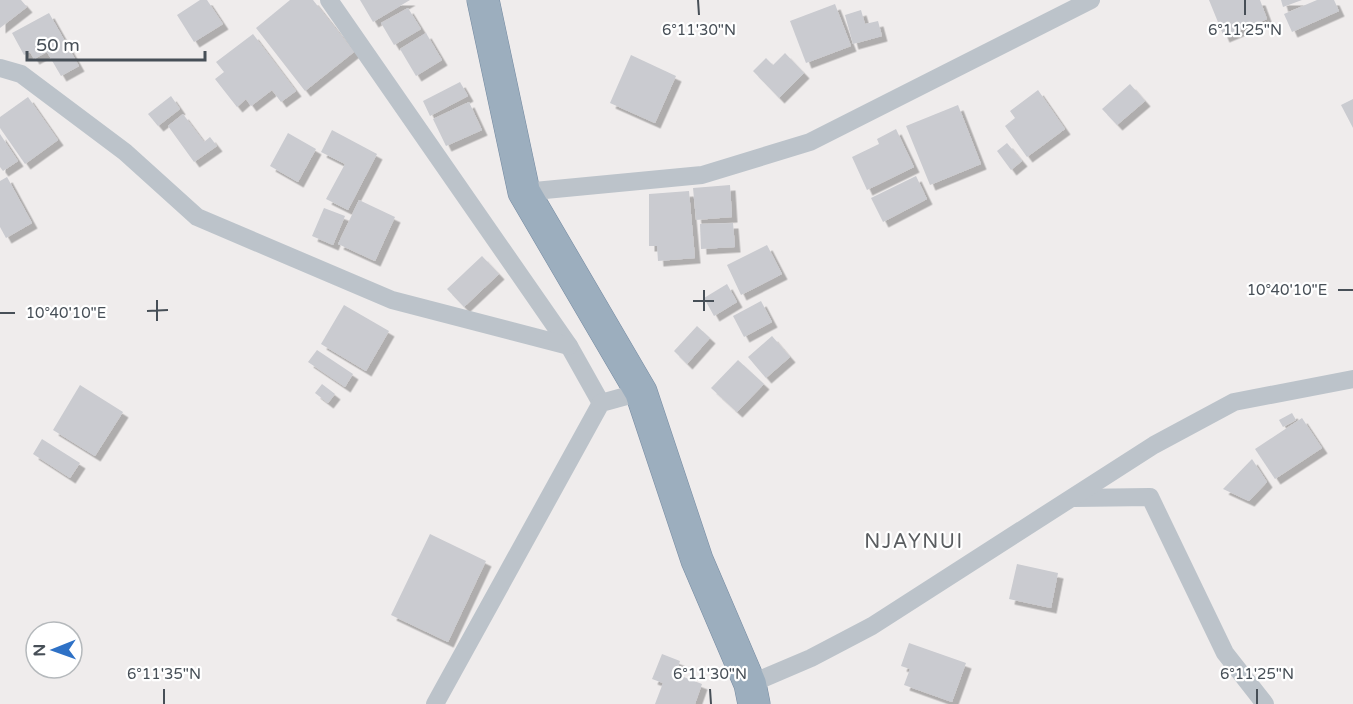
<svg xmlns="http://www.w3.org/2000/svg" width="1353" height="704" font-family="'Varela Round',sans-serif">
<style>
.building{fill:#cacbd0;filter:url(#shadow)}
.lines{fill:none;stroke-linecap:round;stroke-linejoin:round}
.trunk-casing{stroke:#758aa1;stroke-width:33}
.minor{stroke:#bcc3ca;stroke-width:18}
.trunk{stroke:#9caebe;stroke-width:32}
.ticks{fill:none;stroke:#474f57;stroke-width:2}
.labels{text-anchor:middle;stroke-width:4.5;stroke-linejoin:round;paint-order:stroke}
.quarter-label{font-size:20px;letter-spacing:1.5px;fill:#5a5d60;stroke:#fff}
.ticks-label{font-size:15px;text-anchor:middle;fill:#474f57;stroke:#fff;stroke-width:4.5;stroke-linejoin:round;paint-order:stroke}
</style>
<defs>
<filter id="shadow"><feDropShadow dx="5.5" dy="5.5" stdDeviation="0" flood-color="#0004"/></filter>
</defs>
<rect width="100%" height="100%" fill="#efecec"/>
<g class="building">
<path d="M 0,0 L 21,0 L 27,7 L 0,28 Z"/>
<path d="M 200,0 L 207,0 L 223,24 L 194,42 L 177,15 Z"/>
<path d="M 290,0 L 313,0 L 354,52 L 305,91 L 256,28 Z"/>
<path d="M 360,0 L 410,0 L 373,22 Z"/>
<path d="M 1209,0 L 1260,0 L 1267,19 L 1224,37 Z"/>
<path d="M 1281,0 L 1302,0 L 1283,7 Z"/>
<path d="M 1317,0 L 1334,0 L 1339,11 L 1292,32 L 1284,14 Z"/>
<path d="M 835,4 L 851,46 L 806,63 L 790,21 Z"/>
<path d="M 408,8 L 421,29 L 394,45 L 381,23 Z"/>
<path d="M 861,10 L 865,24 L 878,21 L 882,36 L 853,44 L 845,15 Z"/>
<path d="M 49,13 L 79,66 L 61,76 L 47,52 L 34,59 L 30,52 L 24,55 L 12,33 Z"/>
<path d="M 426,33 L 442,60 L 416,76 L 400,49 Z"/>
<path d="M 253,34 L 296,91 L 281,102 L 272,90 L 251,106 L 246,99 L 237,107 L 215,79 L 224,72 L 216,62 Z"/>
<path d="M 785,53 L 804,73 L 779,98 L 753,71 L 766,58 L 773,65 Z"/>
<path d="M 631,55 L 676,76 L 655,123 L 610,103 Z"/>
<path d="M 460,82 L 468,96 L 430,116 L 423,101 Z"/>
<path d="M 1130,84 L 1145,101 L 1117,125 L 1102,109 Z"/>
<path d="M 1038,90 L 1065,129 L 1027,157 L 1005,126 L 1015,118 L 1010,111 Z"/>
<path d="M 171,96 L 180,109 L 158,126 L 148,114 Z"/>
<path d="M 28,97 L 58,140 L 25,164 L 0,128 L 0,117 Z"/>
<path d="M 1353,99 L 1353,128 L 1341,105 Z"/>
<path d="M 469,102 L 482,130 L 446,146 L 433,119 Z"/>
<path d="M 958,105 L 981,164 L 930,185 L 906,126 Z"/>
<path d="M 183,114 L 204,142 L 210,137 L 217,146 L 194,162 L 168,126 Z"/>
<path d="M 896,129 L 914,167 L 867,190 L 852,157 L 879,144 L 877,139 Z"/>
<path d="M 332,130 L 377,154 L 348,210 L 326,199 L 345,164 L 321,152 Z"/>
<path d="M 288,133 L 316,149 L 298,182 L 270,166 Z"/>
<path d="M 0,134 L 18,161 L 3,171 L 0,167 Z"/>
<path d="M 1007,143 L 1022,161 L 1011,170 L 997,151 Z"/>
<path d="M 916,176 L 927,199 L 883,222 L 871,198 Z"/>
<path d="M 7,177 L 32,223 L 6,238 L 0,227 L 0,181 Z"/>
<path d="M 730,185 L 732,217 L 696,220 L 693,188 Z"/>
<path d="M 689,191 L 695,258 L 658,261 L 657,246 L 649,246 L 649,194 Z"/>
<path d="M 359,200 L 395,217 L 375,261 L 338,244 Z"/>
<path d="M 324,208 L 345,216 L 333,245 L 312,236 Z"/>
<path d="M 733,223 L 735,247 L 701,249 L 700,224 Z"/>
<path d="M 767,245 L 782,274 L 741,295 L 727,265 Z"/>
<path d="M 482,256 L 499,274 L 464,307 L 447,289 Z"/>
<path d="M 727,284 L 737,302 L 714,316 L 704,298 Z"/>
<path d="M 761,301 L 772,322 L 744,337 L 733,316 Z"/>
<path d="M 344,305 L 389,331 L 366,371 L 321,344 Z"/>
<path d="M 697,326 L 710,338 L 687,364 L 674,351 Z"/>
<path d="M 772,336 L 790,357 L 766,378 L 748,357 Z"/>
<path d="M 317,350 L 353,374 L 345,387 L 308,362 Z"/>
<path d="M 738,360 L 764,384 L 737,412 L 711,388 Z"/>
<path d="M 322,384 L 335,394 L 328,403 L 315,393 Z"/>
<path d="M 80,385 L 123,412 L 95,456 L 53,430 Z"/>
<path d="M 1292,413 L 1296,420 L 1283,427 L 1279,420 Z"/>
<path d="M 1302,418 L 1322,448 L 1275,479 L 1255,449 Z"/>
<path d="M 42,439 L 80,463 L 70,478 L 33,454 Z"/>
<path d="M 1252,459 L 1267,482 L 1249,501 L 1223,489 Z"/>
<path d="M 430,534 L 486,561 L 448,642 L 391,615 Z"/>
<path d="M 1017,564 L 1058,573 L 1051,608 L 1009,599 Z"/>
<path d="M 909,643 L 966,663 L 952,702 L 904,685 L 910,669 L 901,666 Z"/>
<path d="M 662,654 L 680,661 L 676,674 L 702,684 L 695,704 L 655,704 L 663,683 L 652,679 Z"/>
</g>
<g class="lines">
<g class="trunk-casing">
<path id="trunk" d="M 483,0 L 524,192 L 641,392 L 697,560 L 750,684 L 754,704"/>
</g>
<g class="minor">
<path d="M 329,0 L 569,346 L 601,403"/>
<path d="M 0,68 L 21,74 L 125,152 L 197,217 L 392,300 L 569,346"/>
<path d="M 524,192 L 702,175 L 810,142 L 1091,0"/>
<path d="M 1074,498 L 1150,497 L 1225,653 L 1265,704"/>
<path d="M 750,684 L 811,658 L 872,626 L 1154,445 L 1234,402 L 1353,379"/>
<path d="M 435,704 L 601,403 L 641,392"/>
</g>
<use href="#trunk" class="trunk"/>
</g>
<path class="ticks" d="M 698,0 L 699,15M 1245,0 L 1245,15M 704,290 L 704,311M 1338,290 L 1353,290M 157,300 L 157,321M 693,301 L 714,301M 147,311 L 168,310M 0,313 L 15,313M 164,689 L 164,704M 710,689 L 711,704M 1257,689 L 1257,704"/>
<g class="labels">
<g class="quarter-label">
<text x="914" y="548">NJAYNUI</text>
</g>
</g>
<g class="ticks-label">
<text x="699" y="35">6°11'30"N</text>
<text x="1245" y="35">6°11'25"N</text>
<text x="1287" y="295">10°40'10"E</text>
<text x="66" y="318">10°40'10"E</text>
<text x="164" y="679">6°11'35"N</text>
<text x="710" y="679">6°11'30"N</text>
<text x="1257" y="679">6°11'25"N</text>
</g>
<g transform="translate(54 650) rotate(269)"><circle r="28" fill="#ffffff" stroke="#b5b9bc" stroke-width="1.5"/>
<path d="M0-4.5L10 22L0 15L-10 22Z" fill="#2e71c6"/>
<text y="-9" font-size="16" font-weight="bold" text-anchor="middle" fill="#474f57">N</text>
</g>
<path d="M27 51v9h178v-9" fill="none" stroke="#474f57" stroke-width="3"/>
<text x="36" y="51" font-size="18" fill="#474f57" stroke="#ffffff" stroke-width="4.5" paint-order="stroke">50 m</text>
</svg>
